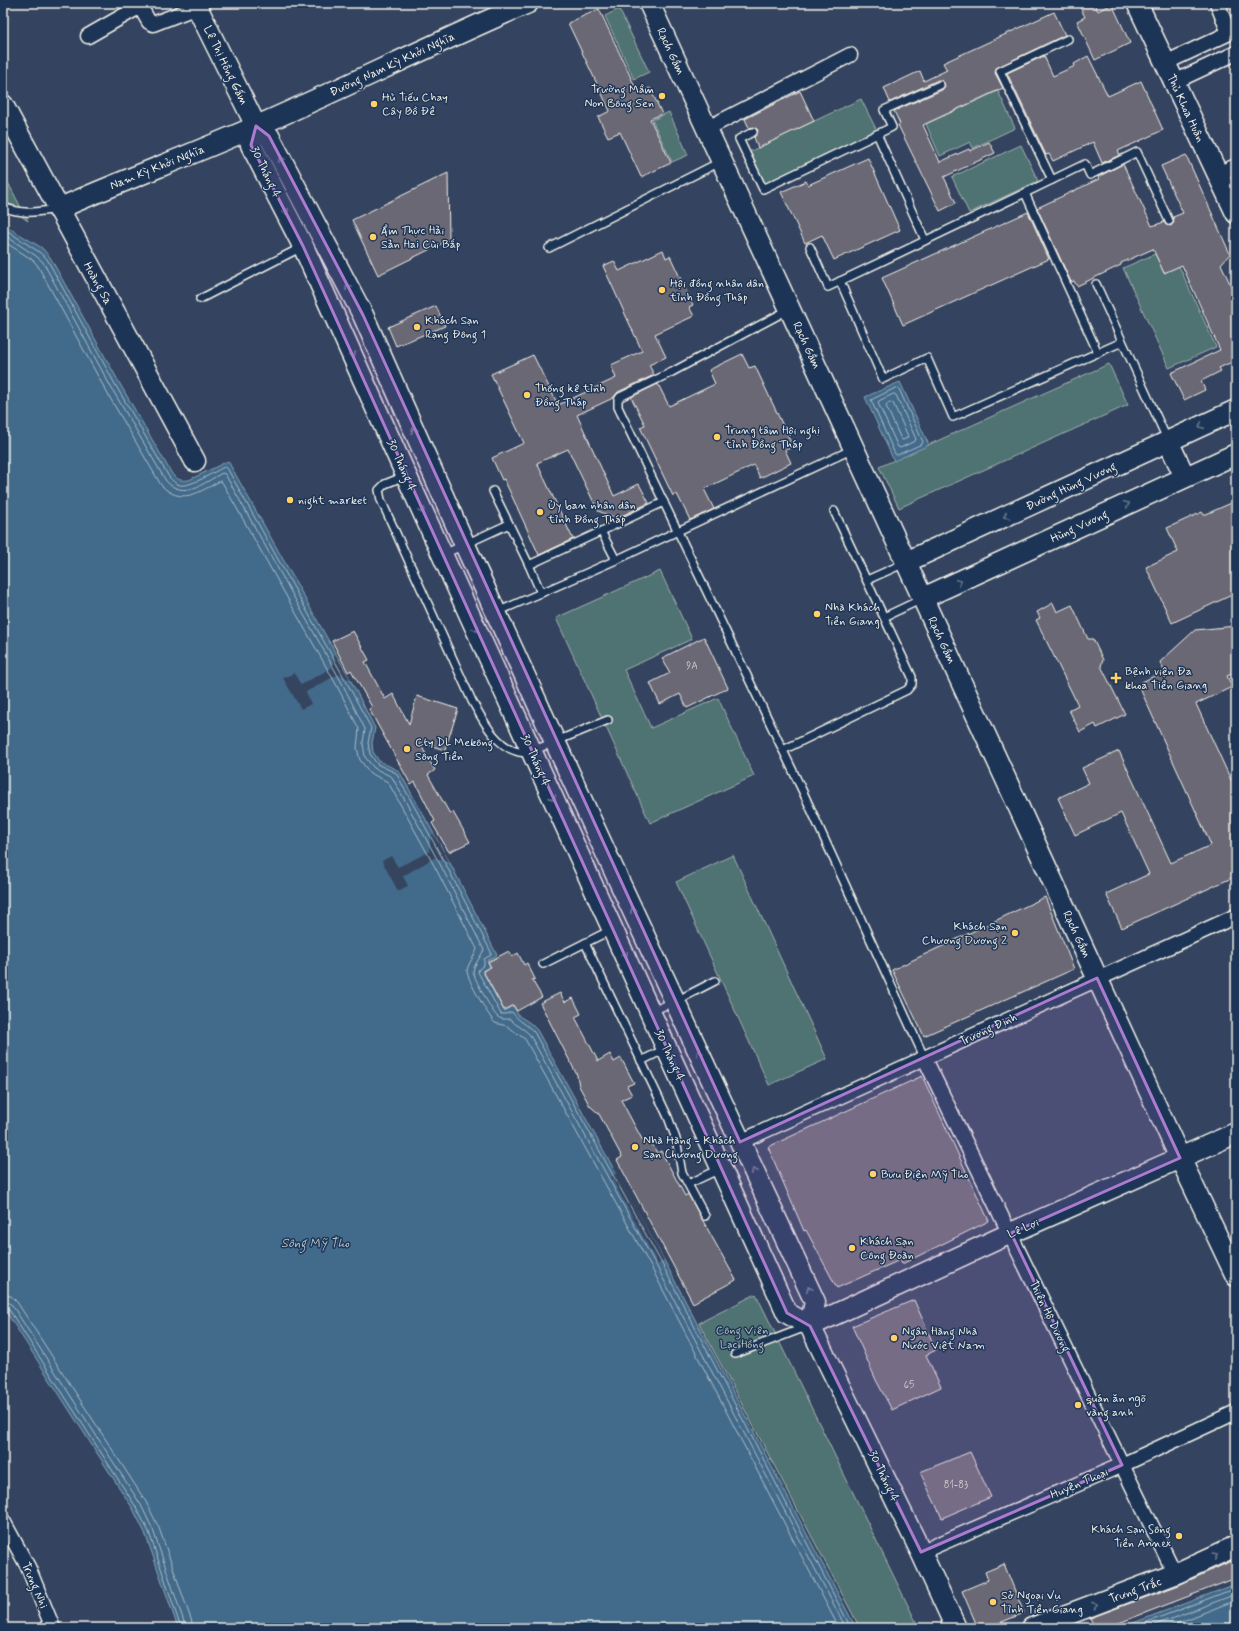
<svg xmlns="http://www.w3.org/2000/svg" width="1239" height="1631" font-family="Mynerve,sans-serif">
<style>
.green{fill:#4f7273;stroke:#a2b2ae}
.water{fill:#436b8b;stroke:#8aa1b0}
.pier{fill:#344460}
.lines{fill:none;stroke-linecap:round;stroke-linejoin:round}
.shore{stroke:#adbbc3;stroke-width:1}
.building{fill:#6a6775;stroke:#f4f1e8}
.lane-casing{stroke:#f4f1e8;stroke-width:10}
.street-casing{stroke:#f4f1e8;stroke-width:17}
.secondary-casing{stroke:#f4f1e8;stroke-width:23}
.lane{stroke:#1d3557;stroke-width:7}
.street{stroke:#1d3557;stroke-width:14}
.secondary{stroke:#1d3557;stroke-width:20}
.oneway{stroke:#68778a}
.marked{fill:#ab7bcf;fill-opacity:0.2;stroke:#ab7bcf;stroke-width:3;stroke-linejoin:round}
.poi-dot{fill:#ffd166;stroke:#1d3557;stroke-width:1.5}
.labels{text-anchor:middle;stroke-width:3;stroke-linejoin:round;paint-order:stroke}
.number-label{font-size:10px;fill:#d2cecb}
.street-label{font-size:12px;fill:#f4f1e8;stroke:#1d3557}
.poi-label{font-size:12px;fill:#f4f1e8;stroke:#1d3557;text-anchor:start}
.park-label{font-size:12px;fill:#bac5bf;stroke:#1d3557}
.water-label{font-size:13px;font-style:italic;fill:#b6c2c7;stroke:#1d3557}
</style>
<rect width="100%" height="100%" fill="#344460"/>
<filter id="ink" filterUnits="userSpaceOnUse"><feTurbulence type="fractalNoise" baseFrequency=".025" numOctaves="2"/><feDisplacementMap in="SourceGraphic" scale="8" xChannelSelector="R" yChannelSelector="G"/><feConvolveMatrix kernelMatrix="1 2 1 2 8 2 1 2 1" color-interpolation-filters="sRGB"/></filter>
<g filter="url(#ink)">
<g class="green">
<path d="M 619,9 L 649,72 L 634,79 L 605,16 Z"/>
<path d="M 998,91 L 1015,128 L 973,148 L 970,142 L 940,156 L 926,124 Z"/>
<path d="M 861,99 L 878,133 L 766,187 L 749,152 Z"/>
<path d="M 669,112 L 688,155 L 672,162 L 652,120 Z"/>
<path d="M 1021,145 L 1038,181 L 969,213 L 952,177 Z"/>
<path d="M 3,173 L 28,221 L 3,203 Z"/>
<path d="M 1155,254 L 1164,273 L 1179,266 L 1216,347 L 1169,368 L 1123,268 Z"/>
<path d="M 1109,364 L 1128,405 L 899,508 L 879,467 Z"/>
<path d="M 660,571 L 692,639 L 624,670 L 651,728 L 718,698 L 754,776 L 650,823 L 556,618 Z"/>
<path d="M 733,855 L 827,1059 L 769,1085 L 676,882 Z"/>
<path d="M 756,1294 L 919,1628 L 860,1628 L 699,1323 Z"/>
</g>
<g class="water">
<path d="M 3,224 L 42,248 L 50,257 L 120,384 L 172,474 C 178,480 181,481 189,480 L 228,461 L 350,679 L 375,728 L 372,743 L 373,752 L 379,761 L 399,771 L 449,861 L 497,955 L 487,961 L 490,966 L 482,971 L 504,1011 L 513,1006 L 519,1016 L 530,1023 L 537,1030 L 664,1260 L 856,1628 L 178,1628 L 145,1533 L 133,1509 L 3,1307 Z"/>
<path d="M 900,382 L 929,445 L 894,461 L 865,397 Z"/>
<path d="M 1236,1584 L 1236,1628 L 1120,1628 Z"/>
</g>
<g class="pier">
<path d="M 335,654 L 350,679 L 338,675 L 335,676 L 306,692 L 311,704 L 301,709 L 283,678 L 294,673 L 301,685 L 329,669 L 332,666 Z"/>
<path d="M 433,833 L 449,861 L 434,858 L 403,876 L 408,886 L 398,891 L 382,861 L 391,856 L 398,867 L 429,852 L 430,841 Z"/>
<path d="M 617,1173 L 664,1260 L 658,1264 L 611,1177 Z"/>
</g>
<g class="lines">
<g class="shore">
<path d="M 3,228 L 39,252 L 47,259 L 116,386 L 169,477 C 172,480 175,484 180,485 C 191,487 214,472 224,467 L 227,468 L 346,681 L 371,728 L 368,743 L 370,754 L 377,764 L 396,773 L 445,863 L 491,952 L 491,955 L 484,959 L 484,965 L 479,969 L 478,972 L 501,1014 L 505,1014 L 512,1012 C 519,1022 527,1024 534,1032 L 661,1262 L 851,1628"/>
<path d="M 3,234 L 36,256 L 43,262 L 112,389 L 166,481 C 184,500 204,483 222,473 L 225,474 L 342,683 L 365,729 L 363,743 L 365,757 L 374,768 L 392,777 L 441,866 L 484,950 L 474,967 L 473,973 C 476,980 492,1013 498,1017 C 502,1020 506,1019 510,1019 C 516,1026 524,1028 530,1035 L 656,1265 L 846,1628"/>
<path d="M 3,241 L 33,260 L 38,266 L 106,391 L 161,485 C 181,506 199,492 220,481 L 222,482 L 337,686 L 359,729 L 357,748 L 360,760 L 370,773 L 388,782 L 436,869 L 477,949 C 475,956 468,963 467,971 C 467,979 489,1017 495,1023 L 507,1026 L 525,1039 L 651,1267 L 839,1628"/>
<path d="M 896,388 L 899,389 L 923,442 L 922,444 L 897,455 L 895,454 L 871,400 L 873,399 Z"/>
<path d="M 894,394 L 896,395 L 916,439 L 915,441 L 900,448 L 898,447 L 878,403 L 879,401 Z"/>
<path d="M 891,402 L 893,403 L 908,436 L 907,438 L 903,440 L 901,439 L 886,406 L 887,404 Z"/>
<path d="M 3,1295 L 11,1296 L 17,1302 L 146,1502 L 159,1528 L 192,1622 L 192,1628"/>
<path d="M 3,1301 L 8,1302 L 12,1305 L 141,1505 L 153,1530 L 186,1628"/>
<path d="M 3,1306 L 8,1308 L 136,1507 L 149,1532 L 181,1628"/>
<path d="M 1132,1628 L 1236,1588"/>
<path d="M 1147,1628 L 1236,1594"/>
<path d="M 1165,1628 L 1236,1600"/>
</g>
</g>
<g class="building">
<path d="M 1078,3 L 1094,3 L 1098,11 L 1112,4 L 1130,43 L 1095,60 L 1077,21 L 1085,17 Z"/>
<path d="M 599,9 L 638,93 L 650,88 L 662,114 L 650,119 L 671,163 L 641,177 L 620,132 L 608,137 L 598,117 L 610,111 L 568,23 Z"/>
<path d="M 1054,12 L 1065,35 L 996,68 L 995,73 L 1003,88 L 923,125 L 940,162 L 969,149 L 970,151 L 989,142 L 995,153 L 944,177 L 956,203 L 940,211 L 898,125 L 900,124 L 894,111 L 942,90 L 945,86 L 944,83 L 941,80 L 938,80 L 890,102 L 884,88 L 920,71 L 924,81 L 947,70 L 943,63 Z"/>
<path d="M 1044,56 L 1053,76 L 1075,66 L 1074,64 L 1088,56 L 1108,96 L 1141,81 L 1163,130 L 1118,151 L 1120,155 L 1102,163 L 1093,142 L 1053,161 L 1049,154 L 1046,155 L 1007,73 Z"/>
<path d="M 800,91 L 814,121 L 758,148 L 754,137 L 757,134 L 758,130 L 754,127 L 749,128 L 745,119 Z"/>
<path d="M 1186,155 L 1230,254 L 1221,264 L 1232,288 L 1236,288 L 1236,360 L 1219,368 L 1221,371 L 1201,381 L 1205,390 L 1184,400 L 1171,373 L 1220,350 L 1182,265 L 1164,273 L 1153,249 L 1121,263 L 1121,265 L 1077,286 L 1074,281 L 1071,282 L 1037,208 L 1099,179 L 1098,177 L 1123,164 L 1152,226 L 1164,222 L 1166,225 L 1171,226 L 1174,222 L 1173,217 L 1183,213 L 1161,166 Z"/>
<path d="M 868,158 L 900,230 L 834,260 L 822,235 L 805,243 L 781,192 L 806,181 L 808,185 Z"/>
<path d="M 448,173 L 449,240 L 378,275 L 352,220 Z"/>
<path d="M 1028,212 L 1049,259 L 903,325 L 882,278 Z"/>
<path d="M 663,250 L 666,258 L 670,256 L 693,305 L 689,307 L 694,316 L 655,334 L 666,357 L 649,365 L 654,375 L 618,392 L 613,398 L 577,415 L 614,496 L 639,484 L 649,503 L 617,518 L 598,511 L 568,449 L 537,463 L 573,539 L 539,555 L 504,479 L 502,480 L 492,458 L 524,443 L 491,374 L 533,355 L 558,405 L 616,378 L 611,365 L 642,351 L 603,266 L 614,261 L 619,271 Z"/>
<path d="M 436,306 L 445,326 L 396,346 L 388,327 Z"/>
<path d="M 742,354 L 749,368 L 755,366 L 793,447 L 785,450 L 791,463 L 760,478 L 754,465 L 704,489 L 714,509 L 690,520 L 677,494 L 673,496 L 640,427 L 645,425 L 631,397 L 658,384 L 669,406 L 715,384 L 709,370 Z"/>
<path d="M 1236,501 L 1236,593 L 1172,623 L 1146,567 L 1178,552 L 1167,528 L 1202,512 L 1204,515 Z"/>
<path d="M 1053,603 L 1057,612 L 1072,605 L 1088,639 L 1093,639 L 1103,660 L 1101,666 L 1125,714 L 1097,728 L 1095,724 L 1080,732 L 1069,710 L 1078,705 L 1036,620 L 1040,618 L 1037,612 Z"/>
<path d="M 1236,626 L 1236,672 L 1227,676 L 1232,687 L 1196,704 L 1231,780 L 1236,777 L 1236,876 L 1122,928 L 1106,894 L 1149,874 L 1121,813 L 1075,835 L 1058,798 L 1089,783 L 1082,768 L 1119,751 L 1171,863 L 1211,845 L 1138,684 L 1164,671 L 1160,662 L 1195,630 Z"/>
<path d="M 353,631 L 369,660 L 365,662 L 385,699 L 393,694 L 409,724 L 417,696 L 458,709 L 445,750 L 419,742 L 435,770 L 428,775 L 450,814 L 453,812 L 470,842 L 449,852 L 432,823 L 435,821 L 415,782 L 411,785 L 369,709 L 372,707 L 351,670 L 348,672 L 332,641 Z"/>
<path d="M 704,637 L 728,688 L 687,708 L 680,694 L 660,704 L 650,683 L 670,673 L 662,658 Z"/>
<path d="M 1045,897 L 1074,969 L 924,1036 L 892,970 Z"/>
<path d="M 509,951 L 512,957 L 518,953 L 524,965 L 527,963 L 535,979 L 532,980 L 542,997 L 517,1011 L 513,1005 L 504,1010 L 483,971 L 491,967 L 488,962 Z"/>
<path d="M 560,993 L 565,1002 L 573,998 L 581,1014 L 575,1017 L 598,1061 L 610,1054 L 614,1062 L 621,1058 L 634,1083 L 627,1086 L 632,1095 L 621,1100 L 644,1143 L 650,1140 L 657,1153 L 661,1151 L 685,1196 L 688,1194 L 736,1280 L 693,1303 L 617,1160 L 622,1157 L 599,1114 L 590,1106 L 579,1086 L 577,1075 L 540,1003 Z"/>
<path d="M 922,1076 L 989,1221 L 902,1264 L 900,1260 L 837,1288 L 806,1230 L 804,1231 L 768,1147 Z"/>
<path d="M 914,1300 L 936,1350 L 926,1355 L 941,1387 L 892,1410 L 876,1380 L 852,1326 Z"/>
<path d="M 970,1452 L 991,1497 L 942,1518 L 920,1472 Z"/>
<path d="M 1236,1559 L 1236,1578 L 1106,1628 L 1095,1628 L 1090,1618 L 1179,1585 Z"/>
<path d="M 1004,1564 L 1024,1613 L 987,1628 L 978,1628 L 962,1591 L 988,1580 L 985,1572 Z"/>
</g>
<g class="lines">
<g class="lane-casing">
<g id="lane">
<path d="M 753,132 L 739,139 L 763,189 L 892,127 L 884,110 L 940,85"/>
<path d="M 877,134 L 925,240"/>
<path d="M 1052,180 L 1000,71 L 1068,39"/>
<path d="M 1025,193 L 1085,164 L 1090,175 L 1137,152 L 1169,221"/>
<path d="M 3,207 C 23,215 37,212 58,209"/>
<path d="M 810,247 L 828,287 L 1025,193 L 1098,353"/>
<path d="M 549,248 L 720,162"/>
<path d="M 840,281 L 883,379 L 927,358 L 953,417 L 1122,342"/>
<path d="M 1096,284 L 1167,439"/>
<path d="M 200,299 L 302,247"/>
<path d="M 788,310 L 672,372 L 620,397 L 618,400 L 618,407 L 803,792 L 924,1057"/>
<path d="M 405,476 L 385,484 L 379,490 L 381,500 L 472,701 C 483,720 496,747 519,752 C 523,753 528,752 532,751 L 608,720"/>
<path d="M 493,491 L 529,565 L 664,502"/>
<path d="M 601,531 L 616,560"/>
<path d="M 444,554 L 509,524"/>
<path d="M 529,565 L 541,593 L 616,560 L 853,449"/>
<path d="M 867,580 L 905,563"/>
<path d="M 497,612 L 541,593"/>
<path d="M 884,617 L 922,599"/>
<path d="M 783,750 L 907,690 L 912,684 L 912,677 L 834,511"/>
<path d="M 585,943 L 668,1117 L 676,1139 L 682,1173 L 705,1216"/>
<path d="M 543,964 L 611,930"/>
<path d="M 652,1011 L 676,1001 L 715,981"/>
<path d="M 641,1061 L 665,1049"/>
<path d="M 688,1184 L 720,1169"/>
<path d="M 735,1354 L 806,1327"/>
</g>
</g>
<g class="street-casing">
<g id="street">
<path d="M 1217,3 L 1229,33"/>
<path d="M 88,36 L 137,8 L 141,8 L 149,22 L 153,24 L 197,7"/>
<path d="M 1165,63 L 1236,30"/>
<path d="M 1174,82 L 1236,53"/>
<path d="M 706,129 L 850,55"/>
<path d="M 1218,174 L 1236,166"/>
<path d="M 924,1057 L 1175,1574"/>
<path d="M 740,1142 L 1236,916"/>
<path d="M 3,1521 L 28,1567 L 53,1628"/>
<path d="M 921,1552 L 1122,1465 L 1236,1412"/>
</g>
</g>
<g class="secondary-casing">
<g id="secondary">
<path d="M 195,3 L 256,126 L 269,136 L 363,315 L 465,545 L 611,864 L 815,1302 L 810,1326"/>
<path d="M 649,3 L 1180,1158 L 1236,1276"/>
<path d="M 1137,3 L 1236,213"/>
<path d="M 3,105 L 195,461"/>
<path d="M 256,126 L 251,145 L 303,246 L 406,475 L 787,1313 L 810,1326 L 921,1552 L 956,1628"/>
<path d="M 58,209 C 124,180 191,155 257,126 C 348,86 437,42 528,3"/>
<path d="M 1168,441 L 1185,477"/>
<path d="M 906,562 L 1236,410"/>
<path d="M 923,598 L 1236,454"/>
<path d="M 810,1326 L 1011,1233 L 1236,1133"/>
<path d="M 1032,1628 L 1175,1574 L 1236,1546"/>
</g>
</g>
<use href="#lane" class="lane"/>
<use href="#street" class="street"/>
<use href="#secondary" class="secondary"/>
</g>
<defs><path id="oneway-chevron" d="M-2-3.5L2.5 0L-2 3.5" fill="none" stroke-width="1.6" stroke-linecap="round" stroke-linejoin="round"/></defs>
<g class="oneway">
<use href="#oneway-chevron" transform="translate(281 159) rotate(-118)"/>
<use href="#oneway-chevron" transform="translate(286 212) rotate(62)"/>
<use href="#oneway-chevron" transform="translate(348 287) rotate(-118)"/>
<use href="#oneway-chevron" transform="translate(353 355) rotate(66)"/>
<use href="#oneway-chevron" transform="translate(1201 426) rotate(155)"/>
<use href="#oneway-chevron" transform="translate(414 430) rotate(-114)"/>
<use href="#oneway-chevron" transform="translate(1127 504) rotate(-25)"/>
<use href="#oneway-chevron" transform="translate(422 511) rotate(65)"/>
<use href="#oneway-chevron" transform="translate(1006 516) rotate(155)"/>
<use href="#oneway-chevron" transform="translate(959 582) rotate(-25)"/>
<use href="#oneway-chevron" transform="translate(476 629) rotate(65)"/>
<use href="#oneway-chevron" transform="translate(553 798) rotate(66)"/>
<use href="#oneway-chevron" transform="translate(633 910) rotate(-115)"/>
<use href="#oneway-chevron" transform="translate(625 955) rotate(66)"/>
<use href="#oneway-chevron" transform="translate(699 1053) rotate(-114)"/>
<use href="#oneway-chevron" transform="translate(754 1171) rotate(-115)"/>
<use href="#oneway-chevron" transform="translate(809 1289) rotate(-114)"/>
<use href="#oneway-chevron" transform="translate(1215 1556) rotate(-25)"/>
<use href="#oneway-chevron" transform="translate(1095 1605) rotate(-20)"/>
</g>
</g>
<path class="marked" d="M 256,126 L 269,136 L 363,315 L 740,1142 L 1097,978 L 1180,1158 L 1011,1233 L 1122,1465 L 921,1552 L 810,1326 L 787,1313 L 303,246 L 251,145 Z"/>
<g class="poi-dot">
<circle cx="662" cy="96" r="4"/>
<circle cx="374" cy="104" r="4"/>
<circle cx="373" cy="237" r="4"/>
<circle cx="662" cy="290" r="4"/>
<circle cx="417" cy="327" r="4"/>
<circle cx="527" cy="395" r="4"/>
<circle cx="717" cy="437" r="4"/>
<circle cx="290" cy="500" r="4"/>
<circle cx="540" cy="512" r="4"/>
<circle cx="817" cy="614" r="4"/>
<path d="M1114 672h4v4h4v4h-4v4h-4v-4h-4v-4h4z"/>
<circle cx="407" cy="749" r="4"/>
<circle cx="1015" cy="933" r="4"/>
<circle cx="635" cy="1147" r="4"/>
<circle cx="873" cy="1174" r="4"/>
<circle cx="852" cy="1248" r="4"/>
<circle cx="894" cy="1338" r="4"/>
<circle cx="1078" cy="1405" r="4"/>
<circle cx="1179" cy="1536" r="4"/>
<circle cx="993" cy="1602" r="4"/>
</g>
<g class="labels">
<g class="number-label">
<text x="692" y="669">9A</text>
<text x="909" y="1388">65</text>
<text x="956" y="1488">81-83</text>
</g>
<g class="street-label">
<text transform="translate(671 51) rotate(65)" y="4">Rạch Gầm</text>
<text transform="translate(392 64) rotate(-25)" y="4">Đường Nam Kỳ Khởi Nghĩa</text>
<text transform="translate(226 65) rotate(64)" y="4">Lê Thị Hồng Gấm</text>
<text transform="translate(1186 108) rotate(65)" y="4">Thủ Khoa Huân</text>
<text transform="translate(157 167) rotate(-22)" y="4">Nam Kỳ Khởi Nghĩa</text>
<text transform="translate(266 172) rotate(64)" y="4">30 Tháng 4</text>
<text transform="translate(98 283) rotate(61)" y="4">Hoàng Sa</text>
<text transform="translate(807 345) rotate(65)" y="4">Rạch Gầm</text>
<text transform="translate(402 465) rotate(66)" y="4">30 Tháng 4</text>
<text transform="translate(1071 486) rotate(-25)" y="4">Đường Hùng Vương</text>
<text transform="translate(1079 526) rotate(-25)" y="4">Hùng Vương</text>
<text transform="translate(942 640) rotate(65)" y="4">Rạch Gầm</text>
<text transform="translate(536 760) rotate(66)" y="4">30 Tháng 4</text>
<text transform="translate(1077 934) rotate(65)" y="4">Rạch Gầm</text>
<text transform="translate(988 1029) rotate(-25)" y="4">Trương Định</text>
<text transform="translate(670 1055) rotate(65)" y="4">30 Tháng 4</text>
<text transform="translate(1023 1228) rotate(-24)" y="4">Lê Lợi</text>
<text transform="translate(1050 1316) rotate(64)" y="4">Thiên Hộ Dương</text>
<text transform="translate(884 1476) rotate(64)" y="4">30 Tháng 4</text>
<text transform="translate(1079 1483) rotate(-23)" y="4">Huyện Thoại</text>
<text transform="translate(35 1585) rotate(67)" y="4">Trưng Nhị</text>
<text transform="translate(1135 1590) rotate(-20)" y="4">Trưng Trắc</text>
</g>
<g class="poi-label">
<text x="654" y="93" text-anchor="end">Trường Mầm<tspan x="654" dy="14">Non Bông Sen</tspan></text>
<text x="382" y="101">Hủ Tiếu Chay<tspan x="382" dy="14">Cây Bồ Đề</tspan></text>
<text x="381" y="234">Ẩm Thực Hải<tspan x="381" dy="14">Sản Hai Cùi Bắp</tspan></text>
<text x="670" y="287">Hội đồng nhân dân<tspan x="670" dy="14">tỉnh Đồng Tháp</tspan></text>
<text x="425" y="324">Khách Sạn<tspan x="425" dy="14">Rạng Đông 1</tspan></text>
<text x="535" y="392">Thống kê tỉnh<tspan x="535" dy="14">Đồng Tháp</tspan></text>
<text x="725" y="434">Trung tâm Hội nghị<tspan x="725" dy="14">tỉnh Đồng Tháp</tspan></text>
<text x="298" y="504">night market</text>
<text x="548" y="509">Ủy ban nhân dân<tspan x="548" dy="14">tỉnh Đồng Tháp</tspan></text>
<text x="825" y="611">Nhà Khách<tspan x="825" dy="14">Tiền Giang</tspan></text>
<text x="1125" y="675">Bệnh viện Đa<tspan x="1125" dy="14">khoa Tiền Giang</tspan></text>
<text x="415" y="746">Cty DL Mekông<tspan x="415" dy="14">Sông Tiền</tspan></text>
<text x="1007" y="930" text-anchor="end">Khách Sạn<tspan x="1007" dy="14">Chương Dương 2</tspan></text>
<text x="643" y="1144">Nhà Hàng - Khách<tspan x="643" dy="14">Sạn Chương Dương</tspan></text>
<text x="881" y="1178">Bưu Điện Mỹ Tho</text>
<text x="860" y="1245">Khách Sạn<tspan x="860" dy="14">Công Đoàn</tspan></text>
<text x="902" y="1335">Ngân Hàng Nhà<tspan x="902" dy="14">Nước Việt Nam</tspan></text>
<text x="1086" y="1402">quán ăn ngõ<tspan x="1086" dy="14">vàng anh</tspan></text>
<text x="1171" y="1533" text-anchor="end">Khách Sạn Sông<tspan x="1171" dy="14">Tiền Annex</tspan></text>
<text x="1001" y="1599">Sở Ngoại Vụ<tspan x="1001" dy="14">Tỉnh Tiền Giang</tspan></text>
</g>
<g class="park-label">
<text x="742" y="1334">Công Viên<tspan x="742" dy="14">Lạc Hồng</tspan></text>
</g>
<g class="water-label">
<text x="315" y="1247">Sông Mỹ Tho</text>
</g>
</g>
<rect width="1239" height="1631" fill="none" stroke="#1d3557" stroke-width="16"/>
<rect x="8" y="8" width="1223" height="1615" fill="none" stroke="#f4f1e8" stroke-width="1.5" filter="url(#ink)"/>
</svg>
